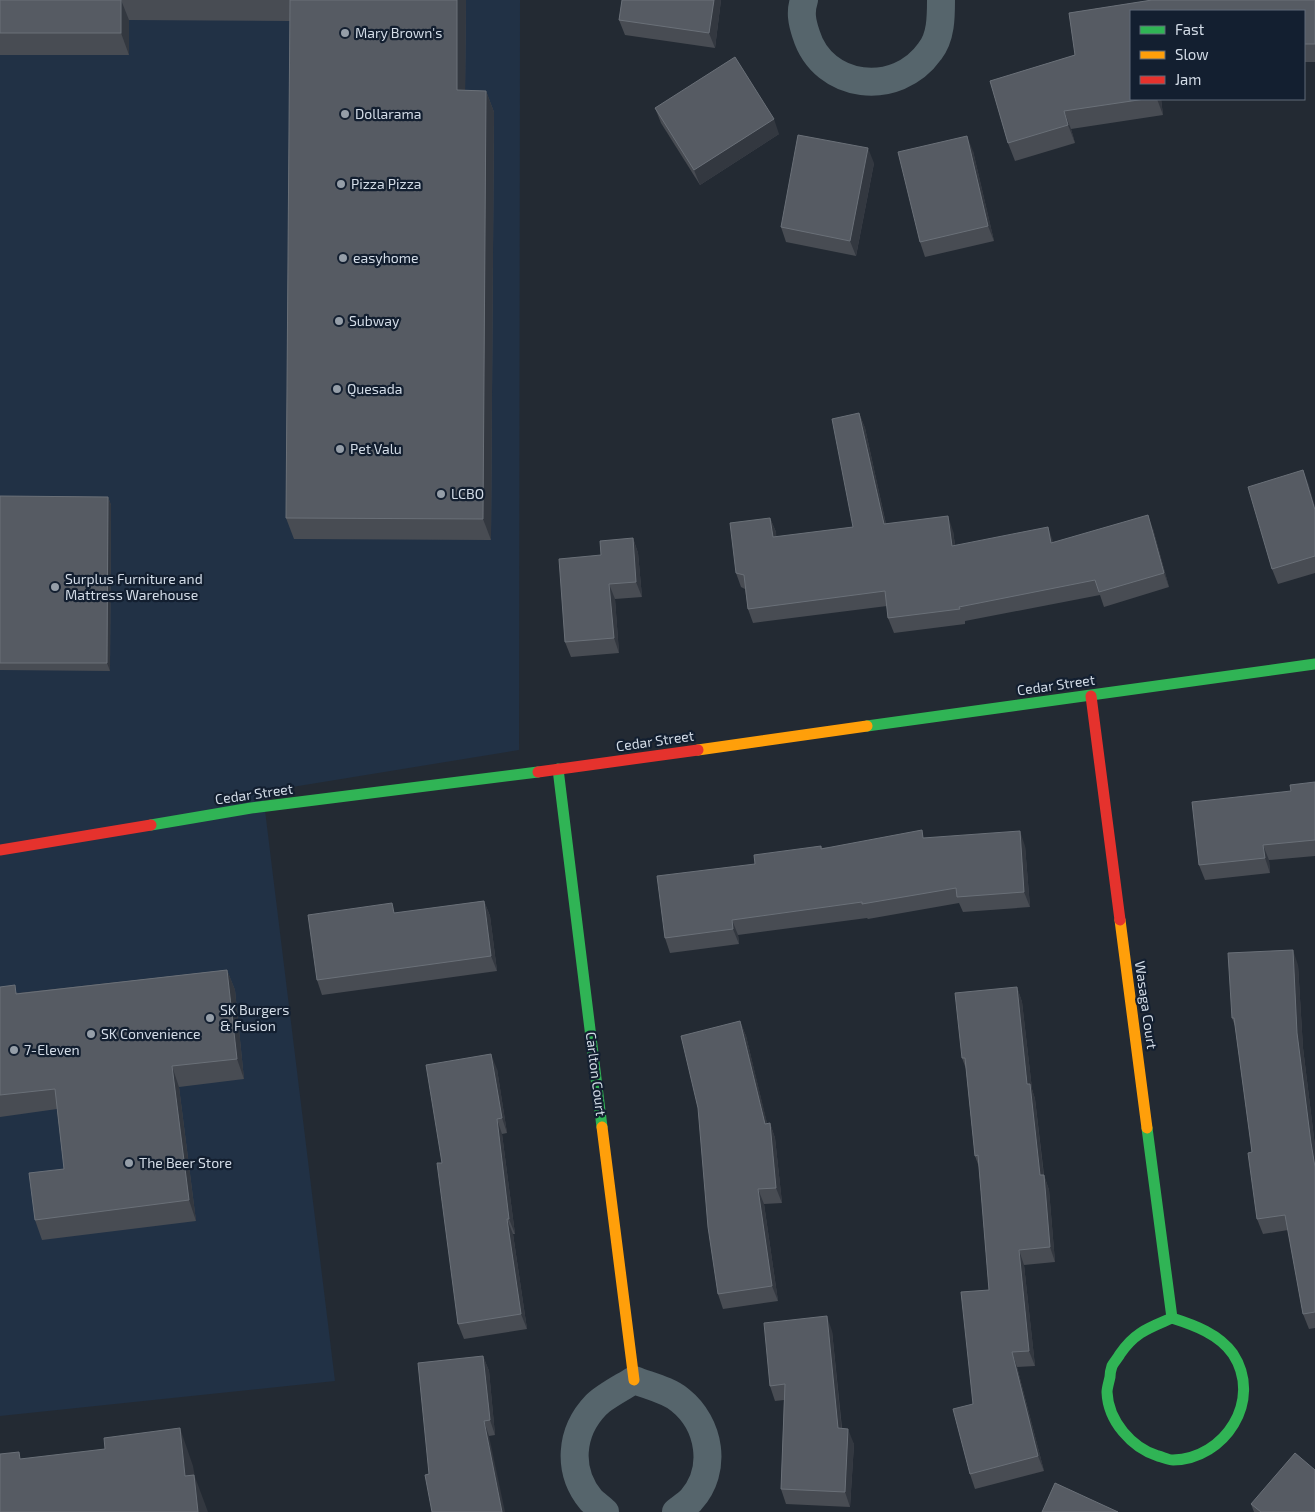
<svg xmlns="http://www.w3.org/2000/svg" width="1315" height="1512" font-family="'Exo 2',sans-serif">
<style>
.built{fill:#213145}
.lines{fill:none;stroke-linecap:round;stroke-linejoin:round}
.street{stroke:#56656c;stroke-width:28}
.fast{stroke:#30b455;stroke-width:11}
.slow{stroke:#ff9f0a;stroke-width:11}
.jam{stroke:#e5322d;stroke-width:11}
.wall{fill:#484c53}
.shaded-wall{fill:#333840}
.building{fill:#565b63;stroke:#6a7078}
.poi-dot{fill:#959ea8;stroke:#131f30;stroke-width:2}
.labels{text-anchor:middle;stroke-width:4.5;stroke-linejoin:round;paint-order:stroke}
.poi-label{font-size:14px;fill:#d3dce7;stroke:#131f30;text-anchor:start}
.street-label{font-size:14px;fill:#d3dce7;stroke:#131f30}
</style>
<rect width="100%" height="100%" fill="#232a33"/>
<path class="built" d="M 0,0 L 520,0 L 519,750 L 280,789 L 263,794 L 335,1381 L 0,1416 Z"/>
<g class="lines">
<g class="street">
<path d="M 804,0 C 800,12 802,22 806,34 C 823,90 897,98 930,51 C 941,37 941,17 941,0"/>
<path d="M 605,1512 C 601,1508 595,1504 591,1500 C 567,1471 570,1432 596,1405 C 605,1396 623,1387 634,1380 C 649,1386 668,1390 680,1400 C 710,1424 718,1470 691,1500 C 687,1504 681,1508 676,1512"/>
</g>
<g class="fast">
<path d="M 867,726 L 1315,664"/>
<path d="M 558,769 L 602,1127"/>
<path d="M 151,825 L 251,808 L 538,772"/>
<path d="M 1147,1128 L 1172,1318 C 1194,1325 1219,1334 1233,1354 C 1263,1400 1225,1459 1173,1460 C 1168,1460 1163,1457 1158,1456 C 1132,1448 1108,1421 1107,1392 C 1107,1388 1109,1382 1110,1377 C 1110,1374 1111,1369 1112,1366 C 1114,1362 1118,1358 1120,1354 C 1135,1332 1149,1328 1172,1318"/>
</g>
<g class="slow">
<path d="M 698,750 L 867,726"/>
<path d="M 1120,920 L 1147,1128"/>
<path d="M 602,1127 L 634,1380"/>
</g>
<g class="jam">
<path d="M 1091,696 L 1120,920"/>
<path d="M 538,772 L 698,750"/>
<path d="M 0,850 L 151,825"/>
</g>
</g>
<g class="wall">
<path d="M 0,0 L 466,0 L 465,90 L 486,91 L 494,112 L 491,540 L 294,539 L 286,518 L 290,21 L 129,20 L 129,55 L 0,55 Z"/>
<path d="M 622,0 L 721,0 L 715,48 L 625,35 L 619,20 Z"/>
<path d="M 1152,0 L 1315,0 L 1315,62 L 1304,62 L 1304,11 L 1131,11 L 1131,99 L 1161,99 L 1163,115 L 1071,129 L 1075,143 L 1015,161 L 1008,143 L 990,81 L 1075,55 L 1069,13 Z"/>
<path d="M 655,108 L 779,134 L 700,185 L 661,123 Z"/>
<path d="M 973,151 L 994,241 L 925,257 L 920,242 Z"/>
<path d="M 874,163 L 856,256 L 786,242 L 781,227 Z"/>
<path d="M 859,413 L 865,428 L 886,524 L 953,531 L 955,545 L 1053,542 L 1153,529 L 1169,587 L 1104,607 L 1100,595 L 965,621 L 965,624 L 894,633 L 888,618 L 887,606 L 753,623 L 748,609 L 745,589 L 741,587 L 736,573 L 770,518 L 776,532 L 776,537 L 853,527 Z"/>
<path d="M 1303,470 L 1315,507 L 1315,573 L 1278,584 L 1272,569 Z"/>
<path d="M 0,496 L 108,497 L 111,505 L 110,671 L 0,670 Z"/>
<path d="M 633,538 L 638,553 L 642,597 L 615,599 L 619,653 L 571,657 L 565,642 L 601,555 Z"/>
<path d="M 1315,782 L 1315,856 L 1269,860 L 1270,873 L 1205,880 L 1199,865 L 1291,791 Z"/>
<path d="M 924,838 L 1025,846 L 1030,907 L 963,912 L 959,903 L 868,919 L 867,918 L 738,935 L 739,944 L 670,953 L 665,938 L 755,864 L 821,846 L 822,848 Z"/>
<path d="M 484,901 L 490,916 L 497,971 L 322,995 L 317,980 L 396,913 Z"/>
<path d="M 1298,965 L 1303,1048 L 1315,1146 L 1315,1328 L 1309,1329 L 1303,1314 L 1288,1230 L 1263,1234 L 1257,1219 L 1252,1152 L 1235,1026 L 1232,1018 Z"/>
<path d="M 227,970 L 235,990 L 244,1079 L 179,1087 L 196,1221 L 42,1240 L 35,1220 L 64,1169 L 57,1109 L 0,1117 L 0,987 L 18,993 Z"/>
<path d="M 1017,987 L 1022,1002 L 1032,1089 L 1035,1099 L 1044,1175 L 1049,1190 L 1055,1262 L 1024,1265 L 1035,1366 L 1017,1367 L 1044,1471 L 975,1489 L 970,1474 L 973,1404 L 989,1290 L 979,1167 L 975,1156 L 966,1069 L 962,1058 Z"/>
<path d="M 740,1021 L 746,1036 L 767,1124 L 770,1123 L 775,1138 L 782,1203 L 764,1204 L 778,1301 L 723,1309 L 718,1294 Z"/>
<path d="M 497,1069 L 507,1133 L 502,1134 L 515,1234 L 513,1234 L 527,1329 L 464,1339 L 458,1324 L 442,1163 Z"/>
<path d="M 832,1331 L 842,1428 L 854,1444 L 850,1507 L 786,1504 L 781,1489 L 784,1400 L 775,1401 L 770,1386 Z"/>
<path d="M 483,1356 L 489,1371 L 495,1435 L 489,1436 L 429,1474 Z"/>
<path d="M 1251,1504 L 1315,1512 L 1254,1512 Z"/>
</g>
<g class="shaded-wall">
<path d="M 121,0 L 129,20 L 129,55 L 121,33 Z"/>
<path d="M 457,0 L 466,0 L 465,112 L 457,90 Z"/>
<path d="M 714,0 L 721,0 L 715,48 L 709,33 Z"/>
<path d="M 486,91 L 494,112 L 491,540 L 483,519 Z"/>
<path d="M 1157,99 L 1161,99 L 1163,115 Z"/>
<path d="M 1064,111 L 1071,129 L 1075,143 L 1068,125 Z"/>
<path d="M 774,119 L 779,134 L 700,185 L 694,170 Z"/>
<path d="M 967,136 L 973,151 L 994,241 L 988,226 Z"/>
<path d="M 868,148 L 874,163 L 856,256 L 850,241 Z"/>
<path d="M 859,413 L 865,428 L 889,539 L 884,524 Z"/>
<path d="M 1303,470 L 1309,485 L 1315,507 L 1315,510 Z"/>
<path d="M 108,497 L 111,505 L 110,671 L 107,663 Z"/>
<path d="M 1148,515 L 1153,529 L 1169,587 L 1164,573 Z"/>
<path d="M 948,516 L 953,531 L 957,560 L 952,546 Z"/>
<path d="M 770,518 L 776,532 L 778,552 L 773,537 Z"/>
<path d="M 1048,527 L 1053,541 L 1056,557 L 1051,543 Z"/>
<path d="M 633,538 L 638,553 L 642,597 L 636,582 Z"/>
<path d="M 609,584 L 615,599 L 619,653 L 614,638 Z"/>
<path d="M 1020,831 L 1025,846 L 1030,907 L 1024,892 Z"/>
<path d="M 1263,845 L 1269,860 L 1270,873 L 1265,858 Z"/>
<path d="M 484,901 L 490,916 L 497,971 L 491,956 Z"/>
<path d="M 732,920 L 738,935 L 739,944 L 733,929 Z"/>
<path d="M 1293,950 L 1298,965 L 1303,1048 L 1315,1146 L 1315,1167 L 1311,1143 L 1297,1033 Z"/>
<path d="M 227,970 L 235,990 L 244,1079 L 237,1059 Z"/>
<path d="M 1017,987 L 1022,1002 L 1032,1089 L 1035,1099 L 1044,1178 L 1044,1175 L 1049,1190 L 1055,1262 L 1050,1247 L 1027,1084 Z"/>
<path d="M 740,1021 L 746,1036 L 771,1139 L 765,1124 Z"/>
<path d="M 491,1054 L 497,1069 L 507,1133 L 502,1118 Z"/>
<path d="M 172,1066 L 179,1087 L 196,1221 L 189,1200 Z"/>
<path d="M 497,1119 L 502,1134 L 515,1234 L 509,1219 Z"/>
<path d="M 770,1123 L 775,1138 L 782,1203 L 776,1188 Z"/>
<path d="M 758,1189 L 764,1204 L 778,1301 L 772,1286 Z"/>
<path d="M 507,1219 L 513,1234 L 527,1329 L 521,1314 Z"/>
<path d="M 1019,1250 L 1024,1265 L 1035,1366 L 1029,1351 Z"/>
<path d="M 827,1316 L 832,1331 L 843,1443 L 838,1428 Z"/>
<path d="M 1012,1352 L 1017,1367 L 1044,1471 L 1038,1456 Z"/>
<path d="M 483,1356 L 489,1371 L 495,1435 L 490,1420 Z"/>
<path d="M 484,1421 L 489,1436 L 505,1512 L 502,1512 Z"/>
<path d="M 180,1428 L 193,1466 L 195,1477 L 208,1512 L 198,1512 L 185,1476 Z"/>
<path d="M 848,1429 L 854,1444 L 850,1507 L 845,1492 Z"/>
</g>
<g class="building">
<rect x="0" y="0" width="121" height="33"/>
<path d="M 290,0 L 457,0 L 457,90 L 486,91 L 483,519 L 286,518 Z"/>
<path d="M 622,0 L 714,0 L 709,33 L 619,20 Z"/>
<path d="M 1152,0 L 1315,0 L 1315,44 L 1304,44 L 1304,11 L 1131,11 L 1131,99 L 1145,99 L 1064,111 L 1068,125 L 1008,143 L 990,81 L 1075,55 L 1069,13 Z"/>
<path d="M 735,57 L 774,119 L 694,170 L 655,108 Z"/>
<path d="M 798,135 L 868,148 L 850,241 L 781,227 Z"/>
<path d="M 967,136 L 988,226 L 920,242 L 898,152 Z"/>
<path d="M 859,413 L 884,524 L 948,516 L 952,546 L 1048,527 L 1051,543 L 1148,515 L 1164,573 L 1099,592 L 1095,580 L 959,607 L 960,609 L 888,618 L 885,591 L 748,609 L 744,575 L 736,573 L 730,523 L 770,518 L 773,537 L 853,527 L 832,419 Z"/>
<path d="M 1303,470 L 1315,510 L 1315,556 L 1272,569 L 1248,487 Z"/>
<path d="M 0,496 L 108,497 L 107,663 L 0,663 Z"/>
<path d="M 633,538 L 636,582 L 609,584 L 614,638 L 565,642 L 559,559 L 601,555 L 600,541 Z"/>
<path d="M 1315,782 L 1315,840 L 1263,845 L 1265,858 L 1199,865 L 1192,802 L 1291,791 L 1290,785 Z"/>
<path d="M 922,830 L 923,838 L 1020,831 L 1024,892 L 957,897 L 956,888 L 862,904 L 862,902 L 732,920 L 733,929 L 665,938 L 657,876 L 755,864 L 754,855 L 821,846 L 821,849 Z"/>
<path d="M 484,901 L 491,956 L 317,980 L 308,915 L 392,903 L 394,913 Z"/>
<path d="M 1293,950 L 1297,1033 L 1311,1143 L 1315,1167 L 1315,1312 L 1303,1314 L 1285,1215 L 1257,1219 L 1248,1153 L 1252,1152 L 1234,1018 L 1232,1018 L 1228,953 Z"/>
<path d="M 227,970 L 237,1059 L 172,1066 L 189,1200 L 35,1220 L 29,1173 L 64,1169 L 55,1089 L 0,1095 L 0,987 L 15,985 L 16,994 Z"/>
<path d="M 1017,987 L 1027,1084 L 1030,1084 L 1040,1175 L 1044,1175 L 1050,1247 L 1019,1250 L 1029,1351 L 1012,1352 L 1038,1456 L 970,1474 L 953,1409 L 973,1404 L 961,1292 L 989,1290 L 978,1155 L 975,1156 L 965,1058 L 962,1058 L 955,993 Z"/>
<path d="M 740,1021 L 765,1124 L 770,1123 L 776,1188 L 758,1189 L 772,1286 L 718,1294 L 708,1227 L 698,1108 L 681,1036 Z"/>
<path d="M 491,1054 L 502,1118 L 497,1119 L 509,1219 L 507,1219 L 521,1314 L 458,1324 L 437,1163 L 442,1163 L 426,1065 Z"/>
<path d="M 827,1316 L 838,1428 L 848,1429 L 845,1492 L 781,1489 L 785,1384 L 770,1386 L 764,1323 Z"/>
<path d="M 483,1356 L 490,1420 L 484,1421 L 502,1512 L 432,1512 L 425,1475 L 429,1474 L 418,1363 Z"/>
<path d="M 180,1428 L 185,1476 L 194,1475 L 198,1512 L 0,1512 L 0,1454 L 19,1452 L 20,1459 L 105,1449 L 104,1438 Z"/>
<path d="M 1295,1453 L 1315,1470 L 1315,1512 L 1261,1512 L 1251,1504 Z"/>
<path d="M 1055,1483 L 1118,1512 L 1042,1512 Z"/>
</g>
<g class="poi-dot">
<circle cx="345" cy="33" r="5"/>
<circle cx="345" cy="114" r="5"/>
<circle cx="341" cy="184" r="5"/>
<circle cx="343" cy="258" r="5"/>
<circle cx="339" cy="321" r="5"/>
<circle cx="337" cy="389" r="5"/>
<circle cx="340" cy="449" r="5"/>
<circle cx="441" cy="494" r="5"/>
<circle cx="55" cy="587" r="5"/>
<circle cx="210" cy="1018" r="5"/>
<circle cx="91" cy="1034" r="5"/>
<circle cx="14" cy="1050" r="5"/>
<circle cx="129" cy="1163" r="5"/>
</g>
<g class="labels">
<g class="poi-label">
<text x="355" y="38">Mary Brown's</text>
<text x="355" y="119">Dollarama</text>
<text x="351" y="189">Pizza Pizza</text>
<text x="353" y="263">easyhome</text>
<text x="349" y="326">Subway</text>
<text x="347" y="394">Quesada</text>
<text x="350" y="454">Pet Valu</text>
<text x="451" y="499">LCBO</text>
<text x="65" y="584">Surplus Furniture and<tspan x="65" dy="16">Mattress Warehouse</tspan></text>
<text x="220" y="1015">SK Burgers<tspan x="220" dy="16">&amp; Fusion</tspan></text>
<text x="101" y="1039">SK Convenience</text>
<text x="24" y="1055">7-Eleven</text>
<text x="139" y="1168">The Beer Store</text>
</g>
<g class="street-label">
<text transform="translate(1056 685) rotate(-8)" y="5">Cedar Street</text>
<text transform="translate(655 741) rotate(-8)" y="5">Cedar Street</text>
<text transform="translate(254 794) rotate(-8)" y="5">Cedar Street</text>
<text transform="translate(1146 1005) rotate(82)" y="5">Wasaga Court</text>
<text transform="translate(596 1074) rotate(83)" y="5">Carlton Court</text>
</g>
</g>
<rect x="1130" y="10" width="175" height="90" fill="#131f30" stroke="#606b79"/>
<rect x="1140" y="26" width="25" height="8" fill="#30b455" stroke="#606b79"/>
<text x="1175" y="35" font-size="15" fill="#d3dce7">Fast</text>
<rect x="1140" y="51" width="25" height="8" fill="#ff9f0a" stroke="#606b79"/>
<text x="1175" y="60" font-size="15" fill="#d3dce7">Slow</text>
<rect x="1140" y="76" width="25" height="8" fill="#e5322d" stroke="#606b79"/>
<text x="1175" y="85" font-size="15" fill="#d3dce7">Jam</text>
</svg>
